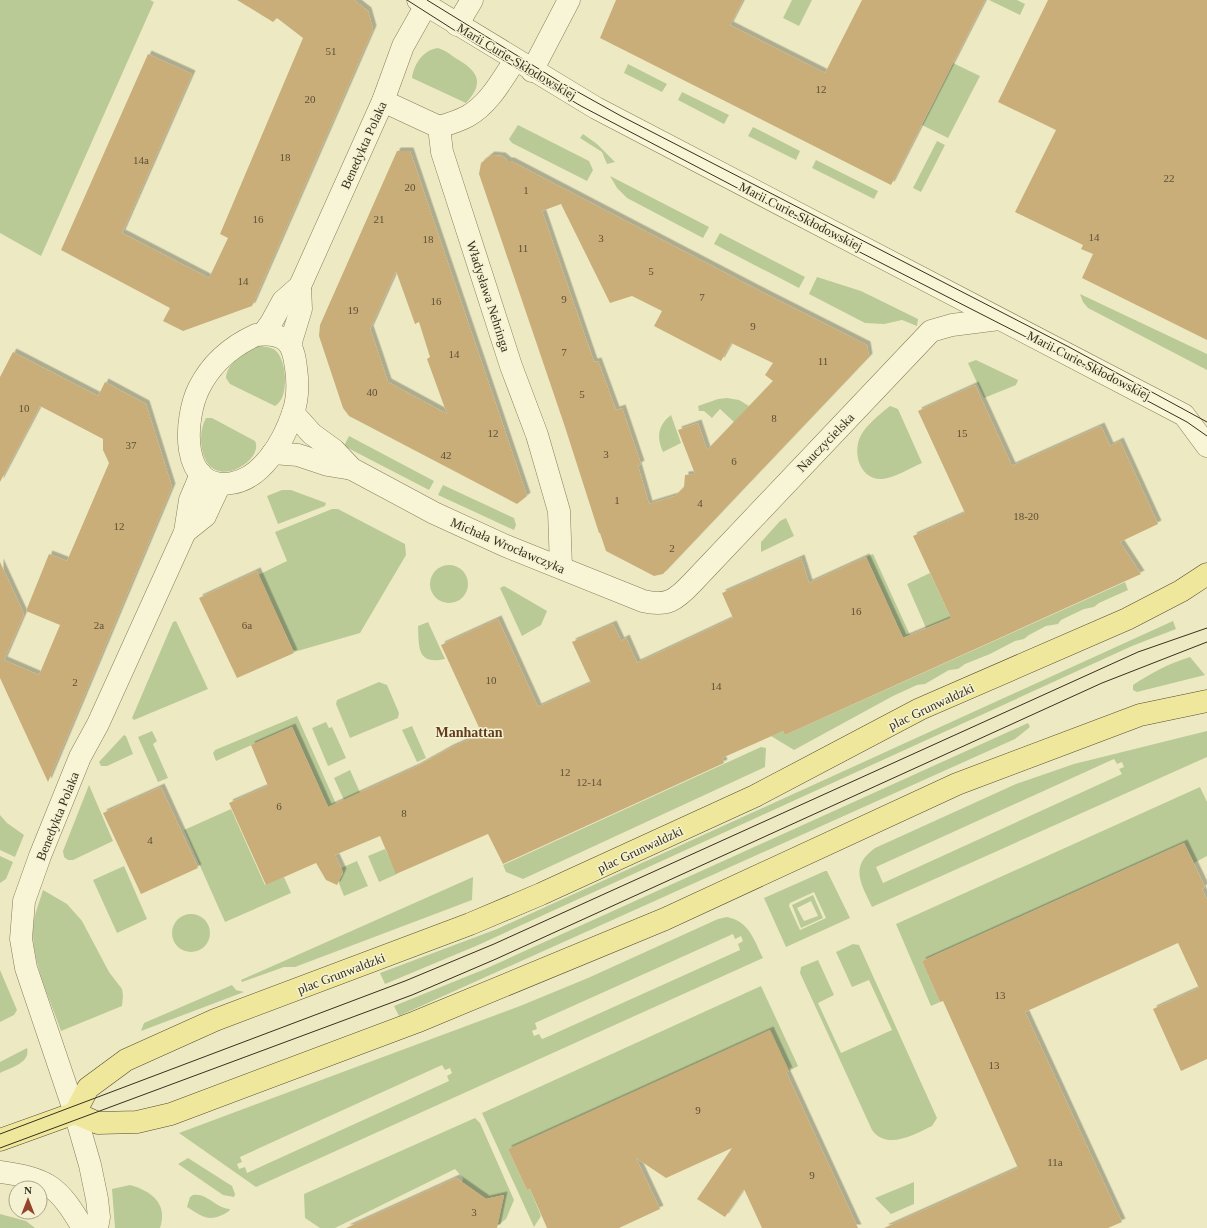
<svg xmlns="http://www.w3.org/2000/svg" width="1207" height="1228" font-family="'Times New Roman',serif">
<style>
.green{fill:#b9ca97;fill-rule:evenodd}
.building{fill:#caae7a;fill-rule:evenodd;filter:url(#shadow)}
.lines{fill:none;stroke-linecap:round;stroke-linejoin:round}
.minor-casing{stroke:#867c5a;stroke-width:23}
.major-casing{stroke:#54492f;stroke-width:23}
.minor{stroke:#f8f5d6;stroke-width:22}
.major{stroke:#efe89c;stroke-width:22}
.tram{stroke:#37301e;stroke-width:1}
.labels{text-anchor:middle;stroke-width:3;stroke-linejoin:round;paint-order:stroke}
.number-label{font-size:11px;fill:#5c5035}
.street-label{font-size:13px;fill:#37301e;stroke:#f4f2d2}
.neighbourhood-label{font-size:14px;font-weight:bold;fill:#623c1f;stroke:#f4f2d2}
</style>
<defs>
<filter id="shadow"><feDropShadow dx="3.5" dy="-3.5" stdDeviation="0" flood-color="#0004"/></filter>
</defs>
<rect width="100%" height="100%" fill="#edeac3"/>
<g class="green">
<path d="M 0,0 L 150,0 L 154,2 L 41,256 L 0,233 Z"/>
<path d="M 792,0 L 812,0 L 799,26 L 783,18 Z"/>
<path d="M 989,0 L 1017,0 L 1025,4 L 1020,15 Z"/>
<path d="M 438,48 C 445,50 451,55 457,59 C 478,71 485,83 466,103 L 412,78 C 414,64 423,50 438,48 Z"/>
<path d="M 953,63 L 980,76 L 948,138 L 922,125 Z"/>
<path d="M 628,64 L 667,84 L 662,92 L 624,73 Z"/>
<path d="M 682,92 L 729,115 L 724,124 L 678,100 Z"/>
<path d="M 518,125 L 589,161 L 593,170 L 587,181 L 512,143 L 509,139 Z"/>
<path d="M 753,127 L 800,151 L 796,160 L 748,136 Z"/>
<path d="M 583,134 L 597,144 L 615,162 L 607,164 L 602,152 L 580,138 Z"/>
<path d="M 937,141 L 945,145 L 921,192 L 913,188 Z"/>
<path d="M 816,160 L 878,191 L 874,199 L 812,168 Z"/>
<path d="M 610,176 L 709,227 L 703,238 L 627,198 L 617,188 Z"/>
<path d="M 720,233 L 805,277 L 799,288 L 714,244 Z"/>
<path d="M 817,277 L 861,291 L 918,319 L 917,326 L 902,320 L 884,324 L 865,323 L 809,294 Z"/>
<path d="M 1080,294 L 1207,354 L 1207,370 L 1088,308 L 1083,302 Z"/>
<path d="M 260,346 C 266,347 273,347 277,352 C 287,363 289,399 275,406 L 230,384 L 226,378 C 227,362 246,351 260,346 Z"/>
<path d="M 976,360 L 1018,380 L 1016,385 L 984,398 L 968,363 Z"/>
<path d="M 727,398 L 739,400 L 749,406 L 734,422 L 720,409 L 712,418 L 704,411 L 699,411 L 698,406 L 718,399 Z"/>
<path d="M 890,406 L 898,409 L 922,463 C 910,468 895,478 882,479 C 858,480 851,448 863,432 C 869,423 881,413 890,406 Z"/>
<path d="M 671,415 L 681,443 L 663,452 C 656,437 658,425 671,415 Z"/>
<path d="M 206,418 L 212,418 L 255,441 C 265,460 211,495 202,449 C 200,439 201,427 206,418 Z"/>
<path d="M 349,436 L 434,481 L 429,490 L 344,446 Z"/>
<path d="M 443,485 L 514,518 L 516,525 L 514,530 L 438,495 Z"/>
<path d="M 282,490 L 291,490 L 326,503 L 325,506 L 278,524 L 267,496 Z"/>
<path d="M 332,509 L 338,509 L 405,544 L 406,555 L 360,633 L 294,652 L 258,575 L 287,561 L 275,532 Z"/>
<path d="M 786,518 L 794,536 L 761,552 L 761,542 L 780,521 Z"/>
<path d="M 873,554 L 910,635 L 903,638 L 866,557 Z"/>
<circle cx="449" cy="584" r="19"/>
<path d="M 930,573 L 951,618 L 926,628 L 907,584 Z"/>
<path d="M 1125,582 L 1128,590 L 1099,603 L 1094,607 L 1084,609 L 1061,620 L 1058,624 L 1046,626 L 1029,635 L 1024,639 L 1015,641 L 990,654 L 965,664 L 958,669 L 949,670 L 925,684 L 917,685 L 893,696 L 794,750 L 771,736 L 783,731 L 785,735 Z"/>
<path d="M 504,586 L 547,611 L 541,625 L 522,636 L 500,588 Z"/>
<path d="M 176,621 L 208,689 L 134,720 L 132,718 L 173,622 Z"/>
<path d="M 1173,621 L 1176,629 L 1132,646 L 476,946 L 385,984 L 380,973 L 497,929 Z"/>
<path d="M 428,622 L 445,659 C 417,665 419,648 418,626 Z"/>
<path d="M 1190,657 L 1205,675 L 1137,692 L 1133,690 L 1133,685 C 1151,673 1170,663 1190,657 Z"/>
<path d="M 379,682 L 387,685 L 399,713 L 398,718 L 350,738 L 336,704 L 337,700 Z"/>
<path d="M 297,716 L 345,824 L 329,809 L 292,727 L 216,761 L 213,753 L 215,750 Z"/>
<path d="M 326,722 L 329,728 L 332,727 L 346,758 L 328,766 L 312,728 Z"/>
<path d="M 1028,723 L 1030,727 L 1015,739 L 399,1016 L 394,1006 L 485,969 Z"/>
<path d="M 412,726 L 426,758 L 417,762 L 402,730 Z"/>
<path d="M 152,731 L 157,741 L 153,744 L 168,778 L 158,782 L 138,737 Z"/>
<path d="M 1207,731 L 1207,757 L 872,907 C 861,883 849,867 875,848 L 1016,784 L 1074,764 ZM 1114,759 L 1117,764 L 1122,762 L 1124,767 L 1119,769 L 1122,774 L 883,883 L 876,867 Z"/>
<path d="M 124,735 L 126,736 L 133,754 L 107,766 L 101,766 L 99,762 Z"/>
<path d="M 761,747 L 766,748 L 765,767 L 523,879 L 506,872 L 503,865 Z"/>
<path d="M 350,770 L 378,833 L 362,840 L 334,778 Z"/>
<path d="M 89,785 L 113,841 L 73,860 L 68,860 L 64,857 L 63,851 Z"/>
<path d="M 1200,787 L 1207,802 L 1207,856 L 1194,863 L 1184,843 L 922,961 L 940,1002 L 931,1006 L 896,924 Z"/>
<path d="M 231,809 L 265,885 L 284,877 L 291,893 L 225,922 L 184,830 Z"/>
<path d="M 0,815 L 7,823 L 24,835 L 15,857 L 0,850 Z"/>
<path d="M 385,849 L 397,874 L 379,882 L 368,856 Z"/>
<path d="M 0,856 L 13,862 L 6,879 L 0,883 Z"/>
<path d="M 357,861 L 368,886 L 344,896 L 338,881 L 343,874 L 341,868 Z"/>
<path d="M 124,866 L 147,919 L 117,933 L 93,880 Z"/>
<path d="M 825,871 L 827,871 L 850,918 L 786,947 L 764,898 ZM 814,892 L 826,918 L 800,930 L 789,906 L 790,903 Z"/>
<path d="M 473,877 L 472,900 L 295,967 L 284,967 L 242,982 L 241,980 Z"/>
<path d="M 43,890 L 67,904 L 82,921 L 109,972 L 122,989 L 123,996 L 122,1006 L 61,1031 C 50,999 28,954 34,920 C 36,910 40,900 43,890 Z"/>
<path d="M 813,895 L 823,918 L 801,928 L 792,905 ZM 811,901 L 818,916 L 804,921 L 797,908 Z"/>
<circle cx="191" cy="933" r="19"/>
<path d="M 727,917 C 749,921 754,940 763,958 L 256,1187 L 179,1133 L 520,1006 L 588,978 L 718,919 ZM 733,934 L 735,939 L 741,936 L 743,941 L 738,944 L 740,950 L 547,1037 L 542,1039 L 539,1034 L 534,1036 L 532,1031 L 537,1029 L 535,1023 ZM 442,1065 L 445,1070 L 450,1068 L 452,1073 L 447,1076 L 449,1081 L 247,1173 L 245,1167 L 239,1169 L 237,1164 L 242,1162 L 240,1157 Z"/>
<path d="M 853,944 L 859,945 L 937,1118 L 932,1126 C 915,1134 887,1151 872,1130 L 800,973 L 801,967 L 818,960 L 834,995 L 818,1003 L 841,1053 L 892,1030 L 869,980 L 852,987 L 836,952 Z"/>
<path d="M 0,970 L 17,1010 L 14,1015 L 0,1022 Z"/>
<path d="M 232,985 L 236,990 L 244,992 L 141,1031 L 144,1023 Z"/>
<path d="M 761,986 L 798,1066 L 789,1071 L 508,1149 L 527,1190 L 530,1189 L 541,1216 L 534,1227 L 482,1113 Z"/>
<path d="M 27,1048 C 31,1063 10,1068 0,1073 L 0,1062 Z"/>
<path d="M 475,1118 L 480,1123 L 514,1200 L 506,1219 L 497,1226 L 504,1195 L 486,1199 L 462,1182 L 463,1178 L 455,1169 L 335,1228 L 320,1228 L 305,1218 L 304,1194 Z"/>
<path d="M 188,1158 L 232,1186 L 235,1194 L 234,1197 L 223,1195 L 178,1164 Z"/>
<path d="M 914,1182 L 914,1204 L 891,1214 L 875,1198 Z"/>
<path d="M 130,1185 C 152,1191 168,1204 160,1228 L 115,1228 L 112,1189 Z"/>
<path d="M 193,1195 C 206,1192 216,1208 230,1209 L 229,1211 C 211,1223 204,1218 187,1207 L 190,1197 Z"/>
<path d="M 0,1214 L 26,1221 L 35,1228 L 0,1228 Z"/>
</g>
<g class="building">
<path d="M 237,0 L 354,0 L 368,11 L 373,29 L 252,306 L 183,331 L 163,321 L 170,308 L 61,250 L 148,54 L 192,74 L 122,233 L 209,278 L 228,238 L 220,234 L 303,38 L 277,18 L 273,22 Z"/>
<path d="M 616,0 L 743,0 L 730,25 L 825,73 L 862,0 L 985,0 L 891,185 L 600,38 Z"/>
<path d="M 1048,0 L 1207,0 L 1207,340 L 1082,278 L 1093,254 L 1081,249 L 1083,245 L 1015,212 L 1056,130 L 998,102 Z"/>
<path d="M 397,151 L 410,151 L 527,496 L 517,504 L 349,416 L 343,408 L 319,336 L 320,325 ZM 396,271 L 415,324 L 419,322 L 430,357 L 427,359 L 447,414 L 388,382 L 379,355 L 370,329 Z"/>
<path d="M 491,155 L 502,156 L 508,161 L 511,161 L 766,294 L 867,345 L 869,357 L 663,574 L 654,576 L 606,551 L 600,533 L 599,533 L 565,427 L 479,174 L 481,163 ZM 561,204 L 610,303 L 632,296 L 662,311 L 654,326 L 721,361 L 731,343 L 773,363 L 765,375 L 773,381 L 707,450 L 698,423 L 678,430 L 695,474 L 685,475 L 684,487 L 675,496 L 649,504 L 638,466 L 641,464 L 622,408 L 616,410 L 598,361 L 594,362 L 542,211 Z"/>
<path d="M 13,352 L 98,396 L 105,382 L 146,404 L 172,487 L 48,782 L 0,678 L 0,562 L 24,614 L 4,660 L 39,675 L 60,625 L 26,611 L 49,554 L 67,561 L 109,463 L 103,450 L 103,439 L 40,406 L 0,482 L 0,377 Z"/>
<path d="M 975,385 L 1012,466 L 1101,426 L 1110,446 L 1120,441 L 1158,524 L 1120,542 L 1141,574 L 785,735 L 783,731 L 722,758 L 724,763 L 503,864 L 488,834 L 396,874 L 380,836 L 335,855 L 343,872 L 337,885 L 326,880 L 316,863 L 266,885 L 229,803 L 268,786 L 251,745 L 292,727 L 328,807 L 416,767 L 450,748 L 482,734 L 441,645 L 498,619 L 538,707 L 591,683 L 572,642 L 613,624 L 621,641 L 626,638 L 637,663 L 733,618 L 722,593 L 801,558 L 809,583 L 866,557 L 903,638 L 951,618 L 913,536 L 965,513 L 918,411 Z"/>
<path d="M 257,571 L 294,653 L 237,678 L 199,598 Z"/>
<path d="M 161,787 L 198,868 L 141,894 L 103,813 Z"/>
<path d="M 1184,843 L 1205,887 L 1202,889 L 1207,900 L 1207,1059 L 1181,1071 L 1153,1009 L 1199,988 L 1178,943 L 1025,1012 L 1122,1222 L 1108,1228 L 884,1228 L 1018,1168 L 943,1001 L 940,1002 L 922,961 Z"/>
<path d="M 770,1030 L 789,1071 L 786,1072 L 858,1228 L 762,1228 L 744,1189 L 725,1217 L 697,1199 L 732,1148 L 666,1178 L 636,1158 L 660,1209 L 619,1228 L 547,1228 L 530,1189 L 527,1190 L 508,1149 Z"/>
<path d="M 456,1178 L 486,1199 L 504,1195 L 497,1228 L 346,1228 Z"/>
</g>
<g class="lines">
<g class="minor-casing">
<g id="minor">
<path d="M 418,0 L 596,108 L 1184,415 L 1207,446"/>
<path d="M 457,25 L 472,0"/>
<path d="M 532,71 L 569,0"/>
<path d="M 383,101 L 439,127"/>
<path d="M 439,127 L 442,152 L 511,366 L 537,435 L 559,511 L 561,567"/>
<path d="M 439,127 C 449,124 459,121 468,116 C 489,104 502,80 515,60"/>
<path d="M 263,334 L 271,323 L 283,301 L 300,286 L 383,101 L 403,46 L 426,5"/>
<path d="M 256,335 C 267,334 282,334 289,344 C 294,351 295,360 296,368 C 298,382 298,399 293,413 C 284,440 263,478 232,483 C 179,492 184,418 199,388 C 211,364 232,346 256,335 Z"/>
<path d="M 290,345 L 301,309 L 300,286"/>
<path d="M 293,413 L 312,434 L 334,450 L 352,469 L 434,513 L 506,546 L 643,601 C 667,607 676,600 692,583 L 931,331 L 952,325 L 999,319"/>
<path d="M 273,453 L 298,455 L 328,465 L 352,469"/>
<path d="M 185,532 L 205,516 L 220,484"/>
<path d="M 0,1172 C 49,1179 58,1186 83,1228"/>
<path d="M 97,1228 L 99,1217 L 97,1199 L 90,1165 L 75,1113 L 26,968 L 21,939 L 24,901 L 40,856 L 80,757 L 98,724 L 185,532 L 190,500 L 201,474"/>
</g>
</g>
<g class="major-casing">
<g id="major">
<path d="M 75,1113 L 98,1123 L 137,1122 L 171,1114 L 416,1022 L 665,919 L 957,784 L 1140,715 L 1207,701"/>
<path d="M 0,1140 L 75,1113 L 88,1088 L 126,1060 L 215,1020 L 470,924 L 541,894 L 755,796 L 920,709 L 1127,619 L 1181,591 L 1207,574"/>
</g>
</g>
<use href="#minor" class="minor"/>
<use href="#major" class="major"/>
<g class="tram">
<path d="M 407,0 L 476,44 L 581,106 L 844,244 L 1071,360 L 1187,422 L 1207,436"/>
<path d="M 427,0 L 560,82 L 621,116 L 1069,347 L 1207,422"/>
<path d="M 0,1134 L 405,981 L 494,944 L 1138,652 L 1207,628"/>
<path d="M 0,1148 L 412,995 L 496,959 L 1102,683 L 1207,642"/>
</g>
</g>
<g class="labels">
<g class="number-label">
<text x="331" y="55">51</text>
<text x="821" y="93">12</text>
<text x="310" y="103">20</text>
<text x="285" y="161">18</text>
<text x="141" y="164">14a</text>
<text x="1169" y="182">22</text>
<text x="410" y="191">20</text>
<text x="526" y="194">1</text>
<text x="258" y="223">16</text>
<text x="379" y="223">21</text>
<text x="1094" y="241">14</text>
<text x="601" y="242">3</text>
<text x="428" y="243">18</text>
<text x="523" y="252">11</text>
<text x="651" y="275">5</text>
<text x="243" y="285">14</text>
<text x="702" y="301">7</text>
<text x="564" y="303">9</text>
<text x="436" y="305">16</text>
<text x="353" y="314">19</text>
<text x="753" y="330">9</text>
<text x="564" y="356">7</text>
<text x="454" y="358">14</text>
<text x="823" y="365">11</text>
<text x="372" y="396">40</text>
<text x="582" y="398">5</text>
<text x="24" y="412">10</text>
<text x="774" y="422">8</text>
<text x="493" y="437">12</text>
<text x="962" y="437">15</text>
<text x="131" y="449">37</text>
<text x="606" y="458">3</text>
<text x="446" y="459">42</text>
<text x="734" y="465">6</text>
<text x="617" y="504">1</text>
<text x="700" y="507">4</text>
<text x="1026" y="520">18-20</text>
<text x="119" y="530">12</text>
<text x="672" y="552">2</text>
<text x="856" y="615">16</text>
<text x="99" y="629">2a</text>
<text x="247" y="629">6a</text>
<text x="491" y="684">10</text>
<text x="75" y="686">2</text>
<text x="716" y="690">14</text>
<text x="565" y="776">12</text>
<text x="589" y="786">12-14</text>
<text x="279" y="810">6</text>
<text x="404" y="817">8</text>
<text x="150" y="844">4</text>
<text x="1000" y="999">13</text>
<text x="994" y="1069">13</text>
<text x="698" y="1114">9</text>
<text x="1055" y="1166">11a</text>
<text x="812" y="1179">9</text>
<text x="474" y="1216">3</text>
</g>
<g class="street-label">
<text transform="translate(517 61) rotate(31)" y="5">Marii Curie-Skłodowskiej</text>
<text transform="translate(363 145) rotate(-66)" y="5">Benedykta Polaka</text>
<text transform="translate(801 216) rotate(27)" y="5">Marii Curie-Skłodowskiej</text>
<text transform="translate(489 296) rotate(72)" y="5">Władysława Nehringa</text>
<text transform="translate(1089 365) rotate(27)" y="5">Marii Curie-Skłodowskiej</text>
<text transform="translate(825 442) rotate(-46)" y="5">Nauczycielska</text>
<text transform="translate(508 545) rotate(23)" y="5">Michała Wrocławczyka</text>
<text transform="translate(931 706) rotate(-25)" y="5">plac Grunwaldzki</text>
<text transform="translate(57 816) rotate(-68)" y="5">Benedykta Polaka</text>
<text transform="translate(640 849) rotate(-25)" y="5">plac Grunwaldzki</text>
<text transform="translate(341 973) rotate(-21)" y="5">plac Grunwaldzki</text>
</g>
<g class="neighbourhood-label">
<text x="469" y="737">Manhattan</text>
</g>
</g>
<g transform="translate(28 1200)"><circle r="19" fill="#f4f2d2" stroke="#a8a48a"/>
<path d="M0-3L7 15L0 10L-7 15Z" fill="#94432c"/>
<text y="-6" font-size="11" font-weight="bold" text-anchor="middle" fill="#37301e">N</text>
</g>
</svg>
